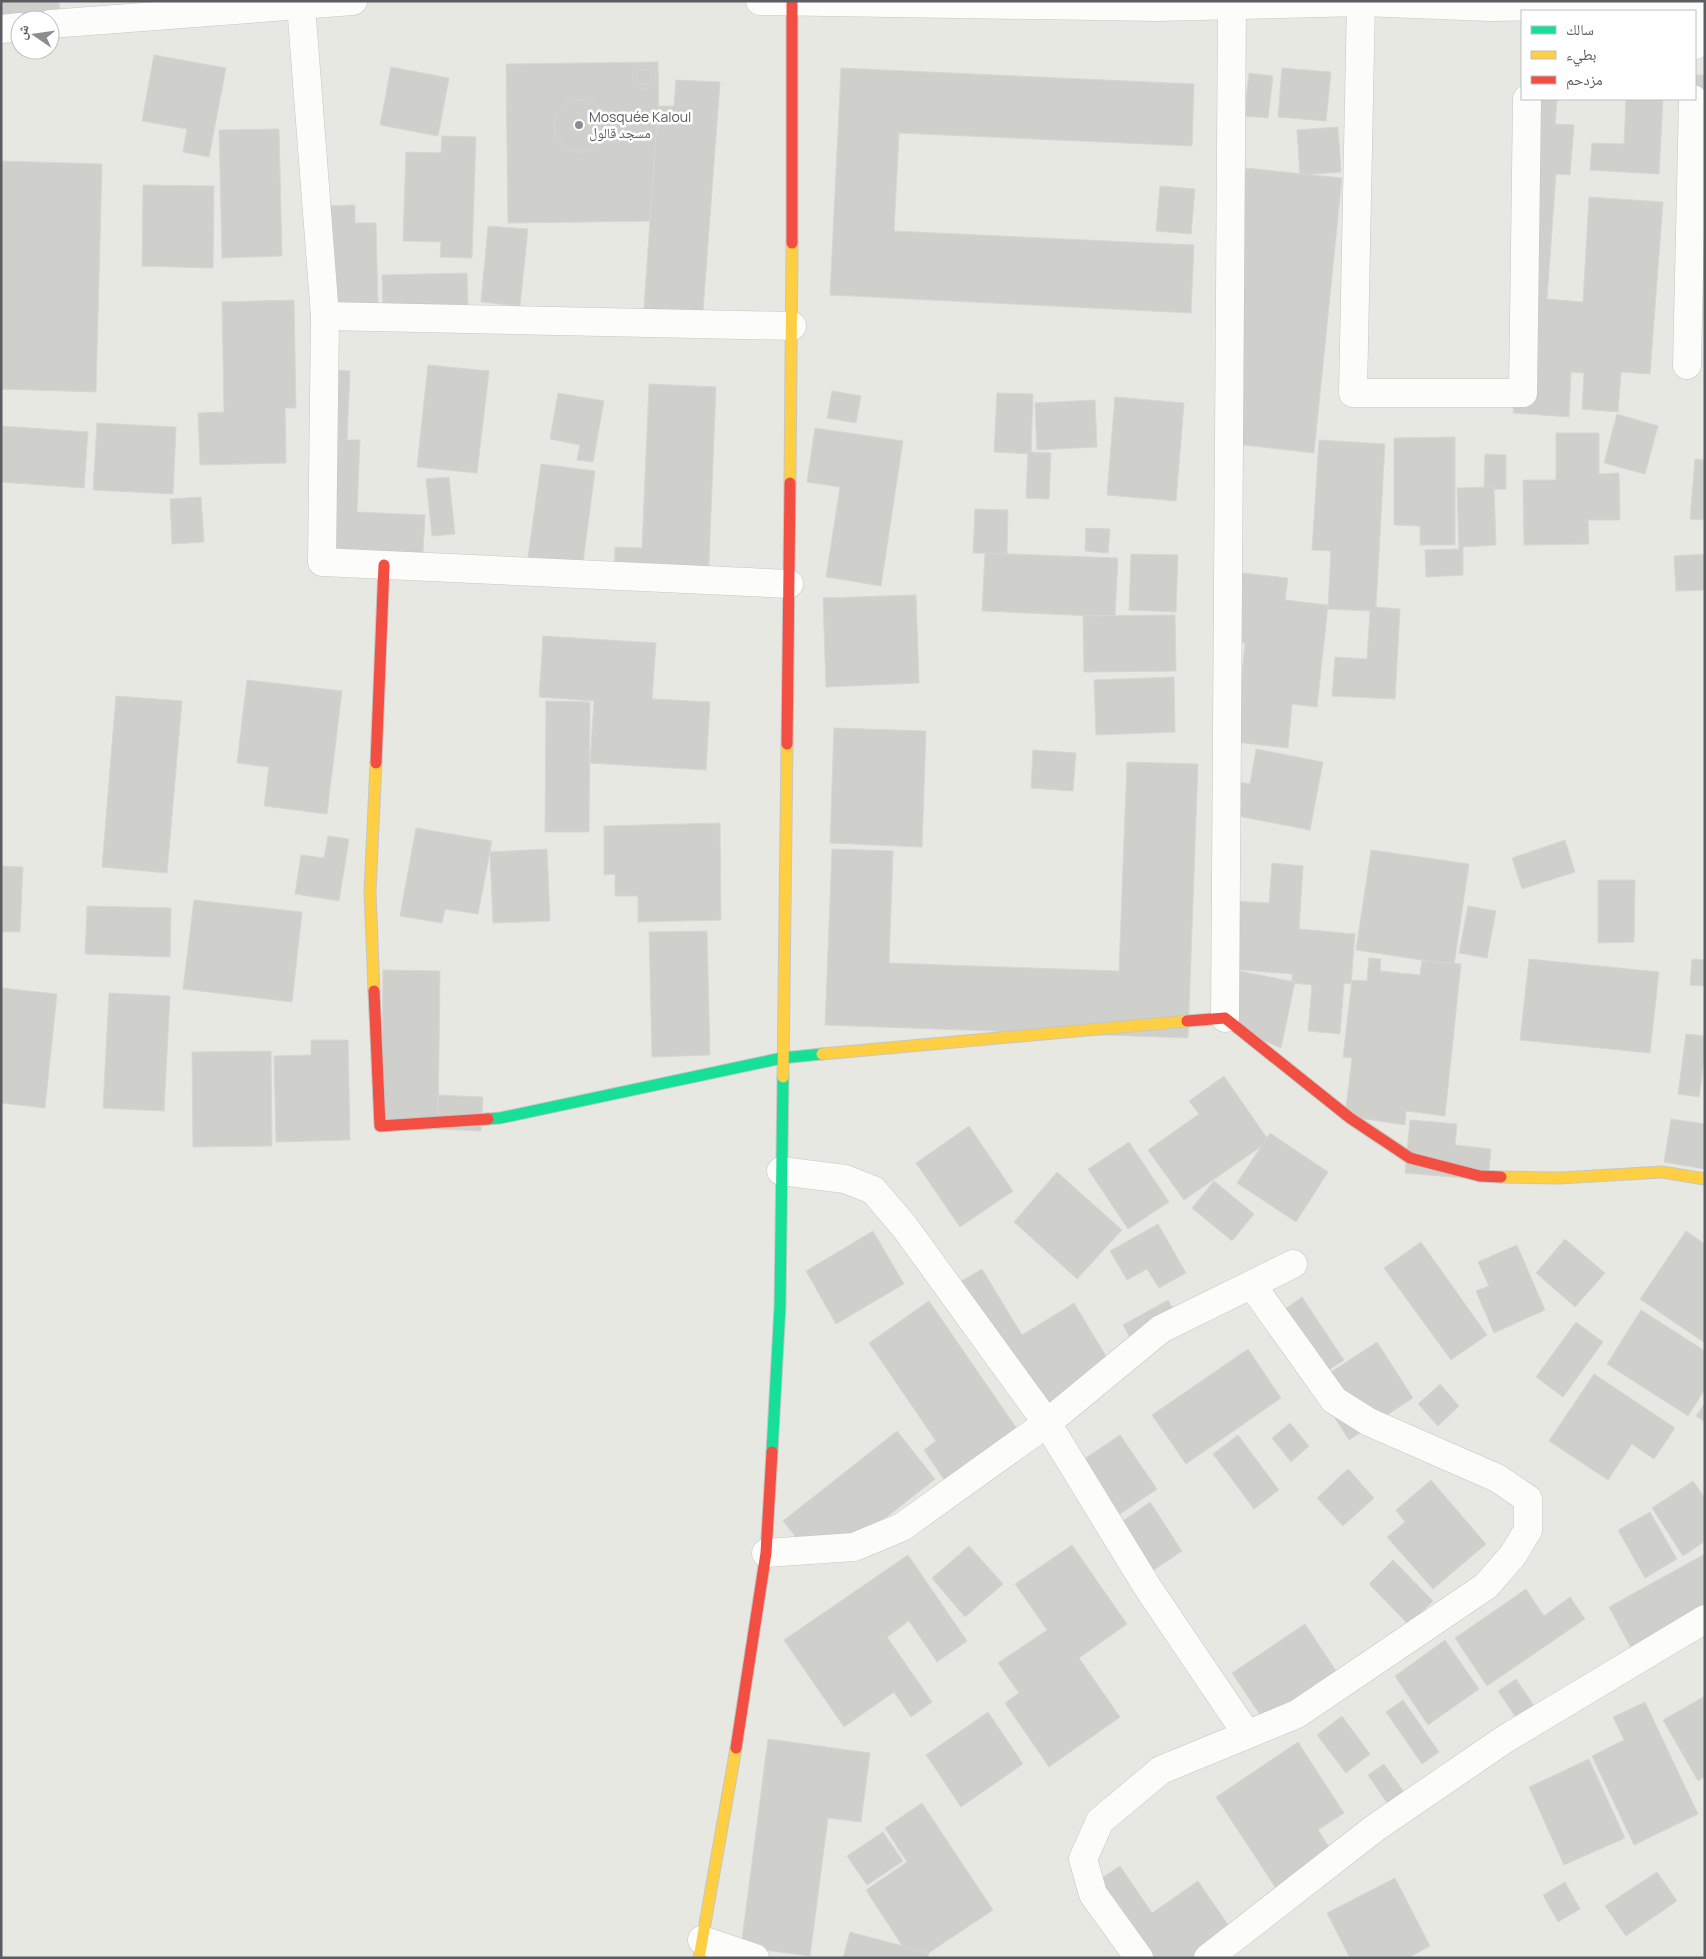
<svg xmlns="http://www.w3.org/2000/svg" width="1706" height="1959" font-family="Manrope,'Noto Naskh Arabic',sans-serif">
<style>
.building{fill:#cfcfcc;stroke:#d8d6d2}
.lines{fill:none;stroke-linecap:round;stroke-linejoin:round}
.street-casing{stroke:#c5c5c5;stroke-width:29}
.fast-casing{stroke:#c6c6c6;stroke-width:13}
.slow-casing{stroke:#c6c6c6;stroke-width:13}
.jam-casing{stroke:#c6c6c6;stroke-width:13}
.street{stroke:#fcfcfb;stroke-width:28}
.fast{stroke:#16e098;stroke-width:11}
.slow{stroke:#ffcf43;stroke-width:11}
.jam{stroke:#f24e42;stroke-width:11}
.poi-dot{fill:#8b8d8e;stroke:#fff;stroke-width:2}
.labels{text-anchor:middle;stroke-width:5;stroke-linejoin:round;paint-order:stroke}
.poi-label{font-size:14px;fill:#595c60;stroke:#fff;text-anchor:start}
</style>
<rect width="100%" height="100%" fill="#e8e8e3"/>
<g class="building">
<path d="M 1,1 L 59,1 L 61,22 L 50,20 L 20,20 L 1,27 Z"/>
<path d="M 154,55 L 226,68 L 209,157 L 183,152 L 187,129 L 142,121 Z"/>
<path d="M 658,62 L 660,221 L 508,223 L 506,64 Z"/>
<circle cx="644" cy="77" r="12"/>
<path d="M 391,67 L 449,78 L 438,136 L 380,125 Z"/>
<path d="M 841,68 L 1194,84 L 1192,146 L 899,133 L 894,231 L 1194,245 L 1191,313 L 830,295 Z"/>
<path d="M 1282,68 L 1331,72 L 1326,121 L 1278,117 Z"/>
<circle cx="644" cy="77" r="8"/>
<path d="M 1249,73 L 1273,76 L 1268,118 L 1244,116 Z"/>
<path d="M 1695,75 L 1705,75 L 1705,159 L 1695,99 Z"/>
<path d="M 676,80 L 720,82 L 702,325 L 643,321 L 658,106 L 674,106 Z"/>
<path d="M 1535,99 L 1557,99 L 1555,124 L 1574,125 L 1570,175 L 1556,174 L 1547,299 L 1583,302 L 1589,197 L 1663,202 L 1650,374 L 1621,372 L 1618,412 L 1582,409 L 1584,373 L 1571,372 L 1569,417 L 1513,413 Z"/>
<path d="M 1626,99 L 1663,99 L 1659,174 L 1590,170 L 1592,143 L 1624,144 Z"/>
<circle cx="580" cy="126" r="26"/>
<path d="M 1338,127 L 1341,172 L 1300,175 L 1297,130 Z"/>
<path d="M 279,129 L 282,256 L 222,258 L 219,130 Z"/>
<path d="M 442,136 L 476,137 L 472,258 L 440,257 L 441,242 L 403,241 L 406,152 L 441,153 Z"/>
<path d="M 1,161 L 102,164 L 96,392 L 1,389 Z"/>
<path d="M 1246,168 L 1342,178 L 1314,453 L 1217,442 Z"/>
<path d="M 143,185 L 214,186 L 213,268 L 142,266 Z"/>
<path d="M 1160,186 L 1195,189 L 1191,234 L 1156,231 Z"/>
<path d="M 355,205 L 355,223 L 376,223 L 378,305 L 326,306 L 324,206 Z"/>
<path d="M 488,226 L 528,229 L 520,306 L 481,302 Z"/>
<path d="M 467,273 L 468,307 L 383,309 L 382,275 Z"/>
<path d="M 294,300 L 296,408 L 285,408 L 286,463 L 200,465 L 198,413 L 224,412 L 222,302 Z"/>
<path d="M 428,365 L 489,371 L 477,473 L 417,467 Z"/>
<path d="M 333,370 L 350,371 L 347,440 L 360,440 L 357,512 L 425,515 L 422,570 L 323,566 Z"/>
<path d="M 649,384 L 716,387 L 708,588 L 614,584 L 615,547 L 642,548 Z"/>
<path d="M 832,391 L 861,396 L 856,423 L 827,418 Z"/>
<path d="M 558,393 L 604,401 L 593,462 L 577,460 L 580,445 L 550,439 Z"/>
<path d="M 997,393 L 1033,394 L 1031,454 L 994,452 Z"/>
<path d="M 1115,397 L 1184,403 L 1176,501 L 1107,495 Z"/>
<path d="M 1095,400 L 1097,447 L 1037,450 L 1035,403 Z"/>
<path d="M 1617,414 L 1658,426 L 1645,474 L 1604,463 Z"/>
<path d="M 97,423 L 176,427 L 173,494 L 93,490 Z"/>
<path d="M 1,426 L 88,432 L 84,488 L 1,482 Z"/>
<path d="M 815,428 L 903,441 L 881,586 L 826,577 L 840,487 L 807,482 Z"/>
<path d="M 1556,433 L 1599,433 L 1599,474 L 1619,473 L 1620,520 L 1588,520 L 1589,544 L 1524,545 L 1523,480 L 1556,480 Z"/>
<path d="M 1455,437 L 1455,545 L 1420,545 L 1420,526 L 1394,525 L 1394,438 Z"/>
<path d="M 1319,440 L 1385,444 L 1376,607 L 1400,609 L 1395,699 L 1332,696 L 1335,657 L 1367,659 L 1370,611 L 1328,609 L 1331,551 L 1312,550 Z"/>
<path d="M 1028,452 L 1051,453 L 1049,499 L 1026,498 Z"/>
<path d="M 1485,454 L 1506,455 L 1506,489 L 1484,490 Z"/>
<path d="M 1695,459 L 1705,460 L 1705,520 L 1690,519 Z"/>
<path d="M 541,464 L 595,471 L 581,578 L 526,571 Z"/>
<path d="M 449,477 L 455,534 L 432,536 L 426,479 Z"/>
<path d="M 1494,487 L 1496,545 L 1463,547 L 1463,575 L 1426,577 L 1425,550 L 1459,549 L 1457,488 Z"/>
<path d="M 201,497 L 204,542 L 172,544 L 170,499 Z"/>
<path d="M 975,509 L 1008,510 L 1007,554 L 973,553 Z"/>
<path d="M 1086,528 L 1110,529 L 1108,553 L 1085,551 Z"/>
<path d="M 985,553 L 1118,558 L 1115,617 L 982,611 Z"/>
<path d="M 1131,554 L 1178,555 L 1176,612 L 1129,610 Z"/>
<path d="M 1705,554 L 1705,590 L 1676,591 L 1674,556 Z"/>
<path d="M 1235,572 L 1288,578 L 1285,600 L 1328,605 L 1317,707 L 1292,704 L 1288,748 L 1235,742 L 1245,643 L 1228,641 Z"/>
<path d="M 916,595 L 919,683 L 826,687 L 823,598 Z"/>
<path d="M 1175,615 L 1176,671 L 1084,672 L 1083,616 Z"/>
<path d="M 543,636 L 656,643 L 652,699 L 710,702 L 706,770 L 590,763 L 594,701 L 539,697 Z"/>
<path d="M 1174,677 L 1175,732 L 1096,735 L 1094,680 Z"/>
<path d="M 247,680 L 342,691 L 327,814 L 264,806 L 269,767 L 237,763 Z"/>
<path d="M 116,696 L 182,701 L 167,873 L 102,867 Z"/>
<path d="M 546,701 L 590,702 L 589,832 L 545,832 Z"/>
<path d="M 834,728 L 926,731 L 922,847 L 830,843 Z"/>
<path d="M 1256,749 L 1323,762 L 1310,830 L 1232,815 L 1238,782 L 1250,784 Z"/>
<path d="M 1033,750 L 1076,753 L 1073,791 L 1031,788 Z"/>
<path d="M 1127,762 L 1198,764 L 1188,1038 L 825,1025 L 832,849 L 893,851 L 889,963 L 1119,971 Z"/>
<path d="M 720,823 L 721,920 L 638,922 L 638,896 L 615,896 L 615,874 L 604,875 L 604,826 Z"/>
<path d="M 416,828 L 492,841 L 478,914 L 445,909 L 442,923 L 400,916 Z"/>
<path d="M 328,836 L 349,839 L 339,901 L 295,894 L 301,855 L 324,858 Z"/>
<path d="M 1565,840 L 1575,872 L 1522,889 L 1512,858 Z"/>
<path d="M 547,849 L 550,921 L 493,923 L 490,852 Z"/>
<path d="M 1371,850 L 1469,864 L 1454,965 L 1356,950 Z"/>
<path d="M 1272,863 L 1303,866 L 1299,929 L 1355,934 L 1351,984 L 1344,983 L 1340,1034 L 1308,1031 L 1312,985 L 1292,983 L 1292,974 L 1229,969 L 1235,901 L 1269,903 Z"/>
<path d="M 1,866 L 23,867 L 20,932 L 1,932 Z"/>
<path d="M 1598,880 L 1635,880 L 1634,942 L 1598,943 Z"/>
<path d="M 194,900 L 302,912 L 292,1002 L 183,989 Z"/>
<path d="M 87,906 L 171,908 L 170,957 L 85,954 Z"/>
<path d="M 1468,906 L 1496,911 L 1487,958 L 1459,953 Z"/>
<path d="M 707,931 L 710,1055 L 652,1057 L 649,932 Z"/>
<path d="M 1369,958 L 1381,959 L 1380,971 L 1420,975 L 1422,961 L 1461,964 L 1445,1116 L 1406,1111 L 1405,1125 L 1345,1116 L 1352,1058 L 1343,1057 L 1352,980 L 1367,981 Z"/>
<path d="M 1529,959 L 1659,972 L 1650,1053 L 1520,1040 Z"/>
<path d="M 1692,959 L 1705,960 L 1705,986 L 1690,985 Z"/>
<path d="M 383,970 L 440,971 L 438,1129 L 381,1129 Z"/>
<path d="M 1234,970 L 1295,982 L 1281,1048 L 1223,1023 Z"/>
<path d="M 1,988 L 57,994 L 45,1108 L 1,1103 Z"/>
<path d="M 109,993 L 170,996 L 164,1111 L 103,1108 Z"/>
<path d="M 1686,1034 L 1705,1036 L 1705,1054 L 1699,1097 L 1678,1094 Z"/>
<path d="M 311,1040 L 348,1040 L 350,1140 L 276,1142 L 274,1056 L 311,1055 Z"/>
<path d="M 271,1051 L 272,1146 L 193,1147 L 192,1052 Z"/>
<path d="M 1224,1076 L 1269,1141 L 1184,1200 L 1148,1150 L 1199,1114 L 1189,1101 Z"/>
<path d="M 438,1095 L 483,1097 L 481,1131 L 437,1129 Z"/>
<path d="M 1671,1119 L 1705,1124 L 1705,1169 L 1664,1162 Z"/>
<path d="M 1410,1120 L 1457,1124 L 1455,1145 L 1491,1149 L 1488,1180 L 1405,1173 Z"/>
<path d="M 969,1126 L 1013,1191 L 960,1227 L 916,1163 Z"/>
<path d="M 1270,1133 L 1328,1172 L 1296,1222 L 1237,1183 Z"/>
<path d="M 1129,1142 L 1169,1202 L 1128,1229 L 1088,1169 Z"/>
<path d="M 1057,1172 L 1122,1230 L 1077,1279 L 1014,1222 Z"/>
<path d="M 1214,1181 L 1254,1214 L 1232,1241 L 1192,1208 Z"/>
<path d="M 1158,1224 L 1186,1273 L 1159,1288 L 1147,1269 L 1127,1280 L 1110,1251 Z"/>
<path d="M 873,1231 L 904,1284 L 836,1324 L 806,1271 Z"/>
<path d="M 1686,1231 L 1705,1244 L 1705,1343 L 1640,1299 Z"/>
<path d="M 1565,1239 L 1605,1273 L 1575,1307 L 1536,1273 Z"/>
<path d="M 1421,1242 L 1487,1335 L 1451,1360 L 1384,1268 Z"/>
<path d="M 1517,1245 L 1545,1310 L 1494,1333 L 1476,1291 L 1489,1286 L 1478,1262 Z"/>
<path d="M 982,1269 L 1022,1335 L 1074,1303 L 1112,1366 L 1037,1413 L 958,1283 Z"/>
<path d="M 1302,1297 L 1344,1360 L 1315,1379 L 1274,1317 Z"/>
<path d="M 1168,1300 L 1182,1327 L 1137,1351 L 1123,1325 Z"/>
<path d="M 929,1301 L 1026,1442 L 953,1493 L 924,1450 L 936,1441 L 869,1343 Z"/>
<path d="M 1641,1310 L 1705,1351 L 1705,1389 L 1688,1416 L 1607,1364 Z"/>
<path d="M 1576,1322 L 1603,1342 L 1563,1397 L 1536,1377 Z"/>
<path d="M 1377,1342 L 1413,1398 L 1349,1440 L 1313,1384 Z"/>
<path d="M 1248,1349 L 1281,1398 L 1186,1464 L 1152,1415 Z"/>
<path d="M 1594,1374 L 1675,1428 L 1654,1459 L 1632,1444 L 1608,1480 L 1549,1441 Z"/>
<path d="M 1440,1384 L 1459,1406 L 1438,1426 L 1418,1404 Z"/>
<path d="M 1705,1403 L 1705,1422 L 1696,1416 Z"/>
<path d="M 1290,1423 L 1309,1446 L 1291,1462 L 1272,1438 Z"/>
<path d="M 897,1431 L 935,1479 L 840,1554 L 836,1549 L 817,1564 L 783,1521 Z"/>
<path d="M 1120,1435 L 1157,1489 L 1098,1529 L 1062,1474 Z"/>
<path d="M 1238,1435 L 1279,1490 L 1254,1509 L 1213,1454 Z"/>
<path d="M 1348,1469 L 1374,1498 L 1343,1526 L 1317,1498 Z"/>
<path d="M 1431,1480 L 1486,1544 L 1433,1589 L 1387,1537 L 1405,1522 L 1396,1510 Z"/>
<path d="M 1693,1481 L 1705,1498 L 1705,1541 L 1683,1556 L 1652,1508 Z"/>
<path d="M 1150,1502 L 1182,1551 L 1139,1580 L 1107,1532 Z"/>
<path d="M 1650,1512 L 1677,1559 L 1645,1578 L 1618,1530 Z"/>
<path d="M 1072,1545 L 1127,1624 L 1079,1658 L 1120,1717 L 1049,1767 L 1005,1703 L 1019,1693 L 998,1663 L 1047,1630 L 1015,1584 Z"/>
<path d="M 969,1546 L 1003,1584 L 965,1617 L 932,1578 Z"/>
<path d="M 1705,1554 L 1705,1619 L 1636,1657 L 1609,1607 Z"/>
<path d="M 908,1555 L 967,1641 L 937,1662 L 909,1621 L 887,1637 L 932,1702 L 911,1717 L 894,1692 L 844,1727 L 784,1640 Z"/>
<path d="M 1393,1560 L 1433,1601 L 1409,1625 L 1369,1584 Z"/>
<path d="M 1526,1589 L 1544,1616 L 1570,1597 L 1585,1619 L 1487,1686 L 1455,1638 Z"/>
<path d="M 1305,1624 L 1340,1677 L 1267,1725 L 1232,1673 Z"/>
<path d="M 1445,1640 L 1479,1689 L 1428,1725 L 1395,1676 Z"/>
<path d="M 1516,1679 L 1541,1716 L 1523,1728 L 1498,1691 Z"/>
<path d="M 1705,1696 L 1705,1776 L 1698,1781 L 1663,1720 Z"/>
<path d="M 1403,1700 L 1439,1752 L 1422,1764 L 1386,1712 Z"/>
<path d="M 1645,1702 L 1698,1814 L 1634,1845 L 1592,1756 L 1624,1740 L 1613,1717 Z"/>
<path d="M 988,1712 L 1023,1764 L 961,1807 L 926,1755 Z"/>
<path d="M 1342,1716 L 1370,1754 L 1346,1773 L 1317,1735 Z"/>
<path d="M 768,1739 L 870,1753 L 861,1822 L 828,1818 L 810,1956 L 741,1947 Z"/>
<path d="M 1298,1742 L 1344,1813 L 1318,1830 L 1337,1859 L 1281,1896 L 1216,1797 Z"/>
<path d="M 1589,1759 L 1625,1838 L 1564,1865 L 1529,1787 Z"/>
<path d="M 1384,1764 L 1409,1799 L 1392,1810 L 1368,1775 Z"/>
<path d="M 922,1803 L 993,1910 L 921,1958 L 910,1958 L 866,1890 L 907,1862 L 885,1828 Z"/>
<path d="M 883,1832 L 903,1861 L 867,1885 L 847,1856 Z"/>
<path d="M 1120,1866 L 1152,1913 L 1198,1881 L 1233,1932 L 1196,1958 L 1140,1958 L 1090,1886 Z"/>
<path d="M 1657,1872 L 1677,1901 L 1626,1936 L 1605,1906 Z"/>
<path d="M 1395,1878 L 1430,1946 L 1408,1958 L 1350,1958 L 1327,1913 Z"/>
<path d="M 1565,1882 L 1580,1909 L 1558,1922 L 1543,1895 Z"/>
<path d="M 850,1932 L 929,1953 L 927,1958 L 843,1958 Z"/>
</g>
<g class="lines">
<g class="street-casing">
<g id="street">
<path d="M 760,1 L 1157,7 L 1361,2 L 1490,7 L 1657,5 L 1705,7"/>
<path d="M 1361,2 L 1353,393 L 1523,393 L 1527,99"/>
<path d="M 301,5 L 325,316 L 322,562 L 789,584"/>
<path d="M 50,24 L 353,1"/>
<path d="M 1,29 L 20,27"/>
<path d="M 1695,45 L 1696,7"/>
<path d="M 325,316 L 792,326"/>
<path d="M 1687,365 L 1693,99"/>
<path d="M 1225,1018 L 1232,5"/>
<path d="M 781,1171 L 845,1179 L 873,1190 L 904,1226 L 1047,1423 L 1148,1588 L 1246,1733"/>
<path d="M 766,1553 L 854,1547 L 902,1527 L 1047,1423 L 1161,1329 L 1293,1264"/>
<path d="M 702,1940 L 755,1958"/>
<path d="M 1139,1958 L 1093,1894 L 1083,1859 L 1100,1821 L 1161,1770 L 1297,1714 L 1486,1586 L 1513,1555 L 1528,1530 L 1528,1499 L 1497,1478 L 1369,1422 L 1334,1400 L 1252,1285"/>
<path d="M 1208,1958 L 1375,1828 L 1505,1739 L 1705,1619"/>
</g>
</g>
<g class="fast-casing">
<g id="fast">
<path d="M 488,1119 L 500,1118 L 782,1058 L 822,1054"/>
<path d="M 772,1452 L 780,1306 L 783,1077"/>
</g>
</g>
<g class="slow-casing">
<g id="slow">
<path d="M 790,483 L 792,243"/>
<path d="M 374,991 L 370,892 L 376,763"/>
<path d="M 822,1054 L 1187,1021"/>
<path d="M 783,1077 L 787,744"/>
<path d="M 1501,1177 L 1560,1178 L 1662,1172 L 1705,1179"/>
<path d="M 699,1958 L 736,1748"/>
</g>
</g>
<g class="jam-casing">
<g id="jam">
<path d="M 792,1 L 792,243"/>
<path d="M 787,744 L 790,483"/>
<path d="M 376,763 L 384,565"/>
<path d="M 374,991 L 380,1126 L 488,1119"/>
<path d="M 1187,1021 L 1225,1018 L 1350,1118 L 1410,1158 L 1480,1176 L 1501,1177"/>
<path d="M 736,1748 L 766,1553 L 772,1452"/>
</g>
</g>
<use href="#street" class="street"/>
<use href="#fast" class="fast"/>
<use href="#slow" class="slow"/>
<use href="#jam" class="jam"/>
</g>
<circle class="poi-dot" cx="579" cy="125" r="5"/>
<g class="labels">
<g class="poi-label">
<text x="589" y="122">Mosquée Kaloul<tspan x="589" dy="16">مسجد قالول</tspan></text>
</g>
</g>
<rect width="1706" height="1959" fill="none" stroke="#595c60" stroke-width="5"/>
<rect x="1521" y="10" width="175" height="90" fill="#ffffff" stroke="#bdbebf"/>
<rect x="1531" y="26" width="25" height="8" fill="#16e098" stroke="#bdbebf"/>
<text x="1566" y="35" font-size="15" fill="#595c60">سالك</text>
<rect x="1531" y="51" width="25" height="8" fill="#ffcf43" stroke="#bdbebf"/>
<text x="1566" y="60" font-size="15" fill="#595c60">بطيء</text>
<rect x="1531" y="76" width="25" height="8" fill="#f24e42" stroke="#bdbebf"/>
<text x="1566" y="85" font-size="15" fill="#595c60">مزدحم</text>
<g transform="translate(35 35) rotate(283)"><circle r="24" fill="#ffffff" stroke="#bdbebf"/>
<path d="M0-4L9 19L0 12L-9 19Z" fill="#8b8d8e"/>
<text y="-8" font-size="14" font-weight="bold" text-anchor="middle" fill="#595c60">ش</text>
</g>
</svg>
